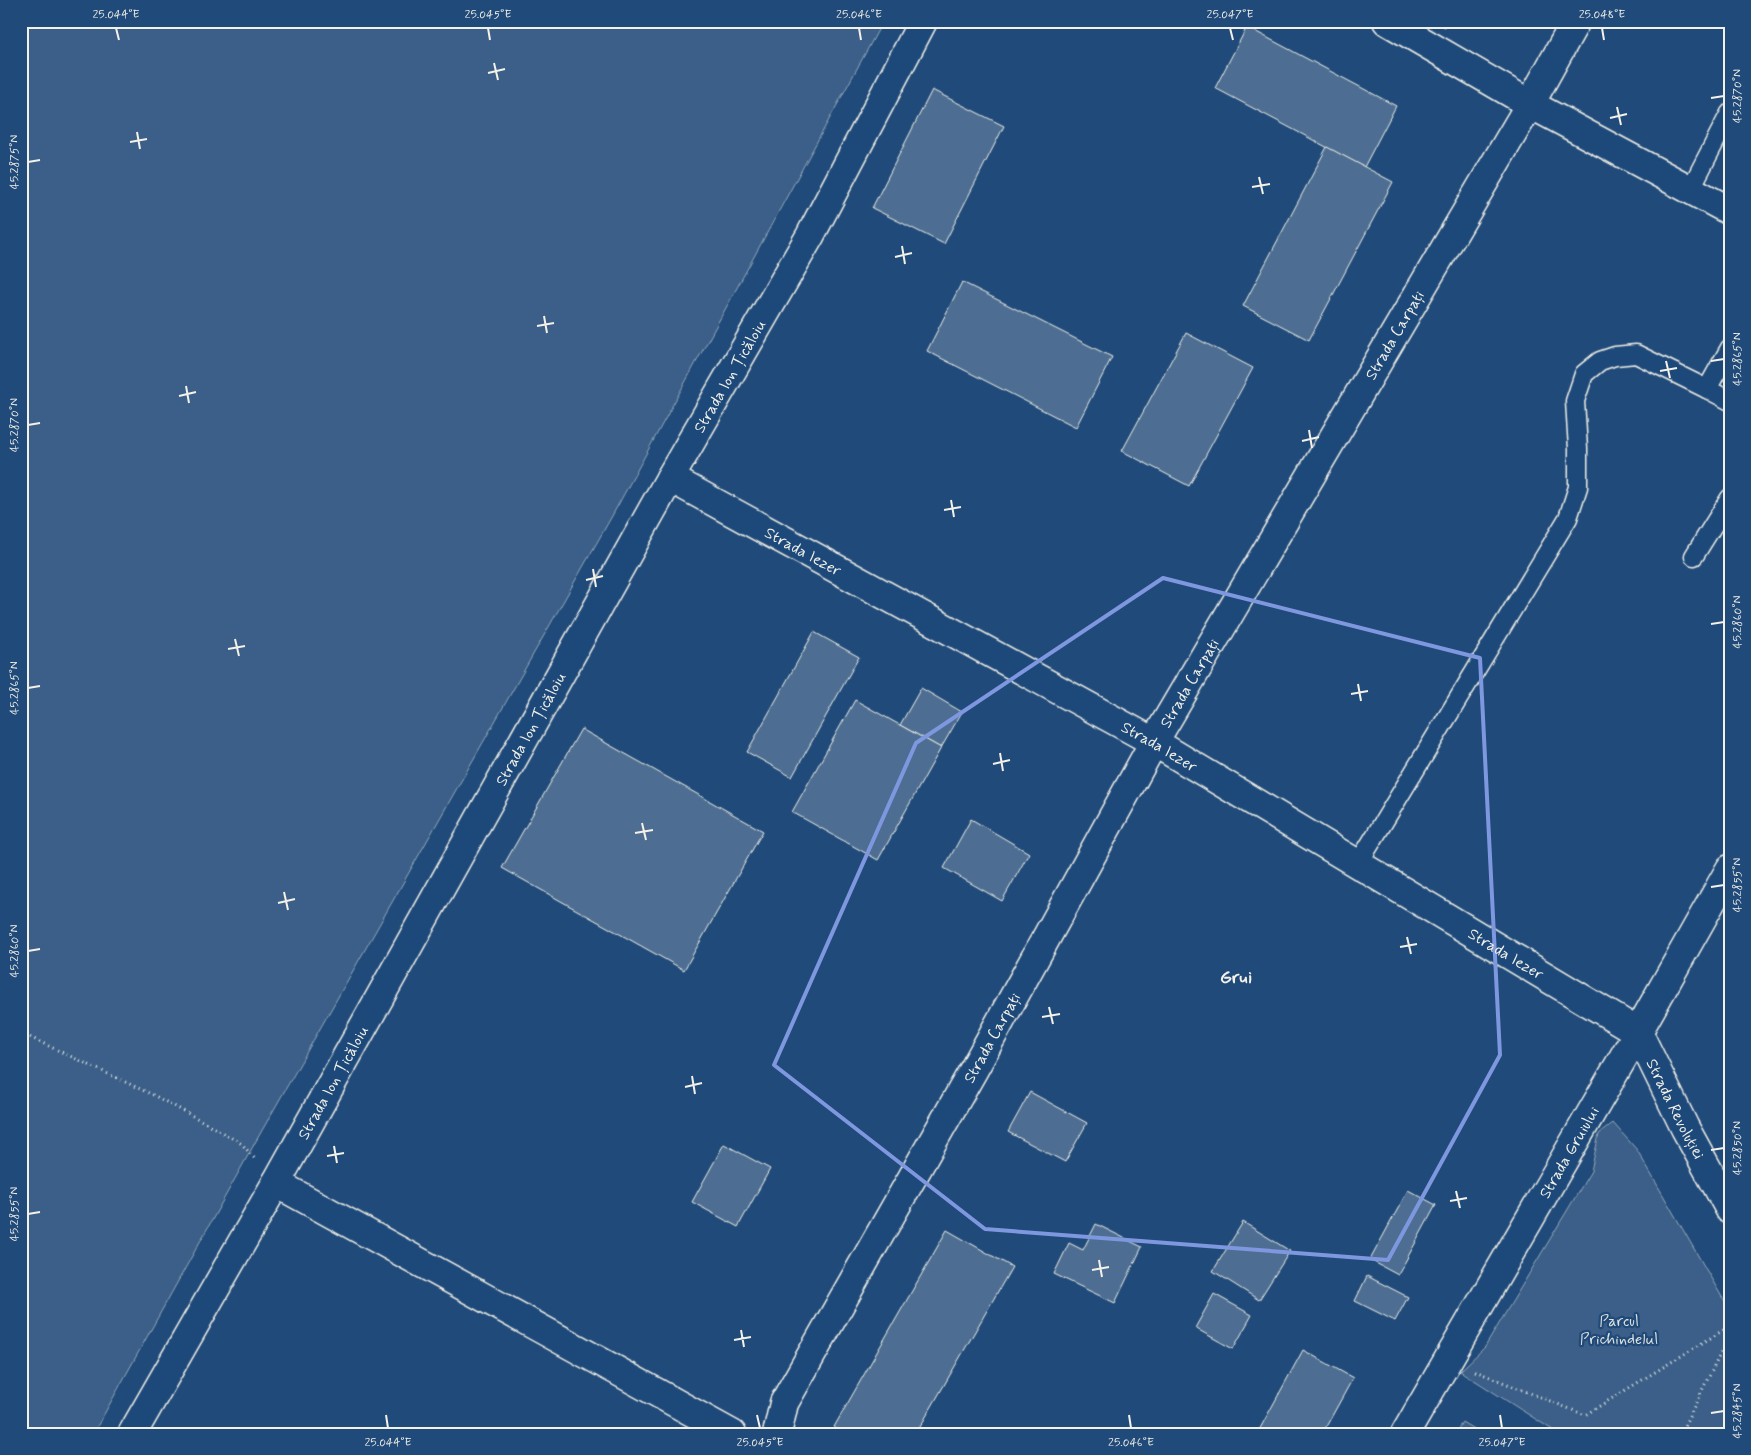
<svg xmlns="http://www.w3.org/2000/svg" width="1751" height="1455" font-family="Mynerve,sans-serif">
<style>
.green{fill:#3a5f88;stroke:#97a8b8}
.building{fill:#4d6e92;stroke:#f4f1e8}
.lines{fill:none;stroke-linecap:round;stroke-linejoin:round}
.lane-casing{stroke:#f4f1e8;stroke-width:21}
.street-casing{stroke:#f4f1e8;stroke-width:31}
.secondary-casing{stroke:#f4f1e8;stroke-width:31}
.path{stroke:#f4f1e8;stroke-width:3;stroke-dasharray:1 4;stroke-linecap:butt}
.lane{stroke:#1f4a7a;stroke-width:18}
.street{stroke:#1f4a7a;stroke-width:28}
.secondary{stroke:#1f4a7a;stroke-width:28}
.marked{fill:none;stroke:#7e97df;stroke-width:4;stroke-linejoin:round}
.ticks{fill:none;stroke:#f4f1e8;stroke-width:2}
.labels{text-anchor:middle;stroke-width:4.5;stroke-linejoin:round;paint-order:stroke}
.street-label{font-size:16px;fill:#f4f1e8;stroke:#1f4a7a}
.park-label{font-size:16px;fill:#e1e2de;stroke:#1f4a7a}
.neighbourhood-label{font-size:18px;font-weight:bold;fill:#f4f1e8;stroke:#1f4a7a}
.neatline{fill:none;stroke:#f4f1e8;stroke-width:2}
.ticks-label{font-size:12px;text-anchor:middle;fill:#f4f1e8}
</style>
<rect width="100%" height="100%" fill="#1f4a7a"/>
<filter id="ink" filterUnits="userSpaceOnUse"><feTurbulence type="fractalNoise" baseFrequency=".02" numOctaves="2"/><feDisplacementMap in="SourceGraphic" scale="10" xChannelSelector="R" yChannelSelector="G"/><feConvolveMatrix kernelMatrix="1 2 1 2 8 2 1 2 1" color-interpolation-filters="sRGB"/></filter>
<g filter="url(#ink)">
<g class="green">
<path d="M 21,21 L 883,21 L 612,516 L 256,1141 L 93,1434 L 21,1434 Z"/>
<path d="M 1613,1123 L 1637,1150 L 1730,1311 L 1730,1434 L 1559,1434 L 1460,1371 L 1485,1347 L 1591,1171 L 1599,1134 Z"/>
<path d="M 1462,1422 L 1482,1434 L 1455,1434 Z"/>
</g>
<g class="building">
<path d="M 1433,21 L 1448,21 L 1445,27 Z"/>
<path d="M 1247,27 L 1396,106 L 1364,167 L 1215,88 Z"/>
<path d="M 932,90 L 1004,126 L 944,244 L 872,208 Z"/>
<path d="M 1327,147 L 1393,182 L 1309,340 L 1243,306 Z"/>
<path d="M 962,282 L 1112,357 L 1076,427 L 927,351 Z"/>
<path d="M 1186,333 L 1253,368 L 1189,486 L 1122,451 Z"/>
<path d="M 814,632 L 859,657 L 792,777 L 747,752 Z"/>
<path d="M 921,688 L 962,712 L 941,748 L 900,725 Z"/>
<path d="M 855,700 L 941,748 L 878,860 L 792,812 Z"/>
<path d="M 581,729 L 763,831 L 684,970 L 502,868 Z"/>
<path d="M 971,819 L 1029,853 L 1002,901 L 944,868 Z"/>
<path d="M 1030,1092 L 1087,1123 L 1065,1162 L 1008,1132 Z"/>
<path d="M 724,1144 L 770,1169 L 738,1227 L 692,1202 Z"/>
<path d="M 1408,1190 L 1436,1205 L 1398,1275 L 1370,1260 Z"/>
<path d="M 1243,1222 L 1290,1251 L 1259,1300 L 1213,1271 Z"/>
<path d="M 1096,1224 L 1142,1247 L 1115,1303 L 1054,1274 L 1069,1243 L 1083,1250 Z"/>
<path d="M 947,1230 L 1012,1267 L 916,1434 L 846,1434 L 834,1427 Z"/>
<path d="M 1367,1276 L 1408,1297 L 1395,1321 L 1355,1301 Z"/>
<path d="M 1214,1294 L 1252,1315 L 1233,1349 L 1195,1328 Z"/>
<path d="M 1303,1350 L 1353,1378 L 1322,1434 L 1257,1434 Z"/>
</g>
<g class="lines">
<g class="lane-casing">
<g id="lane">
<path d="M 1690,190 L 1730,113"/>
<path d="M 1730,348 L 1707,389 L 1730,401"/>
<path d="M 1694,556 L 1730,498"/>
<path d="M 1358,864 L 1568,518 L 1578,487 L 1578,449 L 1575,401 L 1584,374 L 1600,361 L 1615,356 L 1636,354 L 1707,389"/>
</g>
</g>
<g class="street-casing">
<g id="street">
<path d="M 1387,21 L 1530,104 L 1730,211"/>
<path d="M 276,1183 L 732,1434"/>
<path id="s1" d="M 777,1434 L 784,1403 L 974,1069 L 1154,742 L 1530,104 L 1576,21"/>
<path id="s2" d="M 1405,1434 L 1638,1032 L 1730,869"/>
</g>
</g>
<g class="secondary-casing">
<g id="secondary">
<path id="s3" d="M 670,478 L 1154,742 L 1638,1032 L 1685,1128 L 1730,1210"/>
<path id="s4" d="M 132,1434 L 276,1183 L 670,478 L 810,236 L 923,21"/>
</g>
</g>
<g class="path">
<path d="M 21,1033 L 153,1095 L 206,1123 L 242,1144 L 255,1159"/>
<path d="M 1475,1371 L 1585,1415 L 1730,1326"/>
<path d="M 1680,1434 L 1730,1335"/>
</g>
<use href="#lane" class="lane"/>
<use href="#street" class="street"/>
<use href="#secondary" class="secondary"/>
</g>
</g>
<path class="marked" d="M 1163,578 L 1480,658 L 1500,1055 L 1388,1260 L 985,1229 L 774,1065 L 916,743 Z"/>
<path class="ticks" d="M 116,28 L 119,40M 488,28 L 490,40M 859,28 L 861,40M 1230,28 L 1233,40M 1602,28 L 1604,40M 494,63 L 498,80M 488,73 L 505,69M 1711,98 L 1724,96M 1617,107 L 1621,125M 1610,118 L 1627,114M 137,132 L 140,149M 130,142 L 147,139M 28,162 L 40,160M 1259,177 L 1263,194M 1252,187 L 1270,184M 902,246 L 905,264M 895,257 L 912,253M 544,316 L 547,333M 537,326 L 554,323M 1666,361 L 1670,378M 1711,361 L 1724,359M 1660,371 L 1677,368M 186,386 L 189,403M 179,396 L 196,392M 28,425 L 40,423M 1309,430 L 1312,448M 1302,441 L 1319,437M 951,500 L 954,517M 944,510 L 961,507M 593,569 L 596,587M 586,580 L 603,576M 1711,624 L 1724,622M 235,639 L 239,656M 228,649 L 245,646M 1358,684 L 1361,701M 28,688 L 40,686M 1351,694 L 1368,691M 1000,753 L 1003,771M 993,764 L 1010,760M 642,823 L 646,840M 635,833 L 653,830M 1711,887 L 1724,885M 284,892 L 288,910M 278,903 L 295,899M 1407,937 L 1411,954M 1400,947 L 1417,944M 28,951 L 40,949M 1049,1007 L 1053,1024M 1042,1017 L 1060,1014M 692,1076 L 695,1094M 685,1087 L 702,1083M 334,1146 L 337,1163M 1711,1150 L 1724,1148M 327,1156 L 344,1153M 1456,1191 L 1460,1208M 1450,1201 L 1467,1198M 28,1214 L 40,1212M 1099,1260 L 1102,1277M 1092,1270 L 1109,1267M 741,1330 L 744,1347M 734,1340 L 751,1337M 1711,1413 L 1724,1411M 386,1415 L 388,1428M 757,1415 L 760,1428M 1129,1415 L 1131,1428M 1500,1415 L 1502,1428"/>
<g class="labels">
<g class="street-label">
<text dy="6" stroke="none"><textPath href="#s1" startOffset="1262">Strada Carpați</textPath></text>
<text dy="6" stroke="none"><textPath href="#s4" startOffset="1215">Strada Ion Țicăloiu</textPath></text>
<text dy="6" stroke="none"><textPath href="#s3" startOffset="152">Strada Iezer</textPath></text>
<text dy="6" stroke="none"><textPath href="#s1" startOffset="858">Strada Carpați</textPath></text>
<text dy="6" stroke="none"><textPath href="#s4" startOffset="810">Strada Ion Țicăloiu</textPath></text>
<text dy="6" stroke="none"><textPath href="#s3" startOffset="558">Strada Iezer</textPath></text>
<text dy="6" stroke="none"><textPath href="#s3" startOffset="962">Strada Iezer</textPath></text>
<text dy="6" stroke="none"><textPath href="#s1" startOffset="452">Strada Carpați</textPath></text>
<text dy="6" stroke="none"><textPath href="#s4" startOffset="405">Strada Ion Țicăloiu</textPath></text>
<text dy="6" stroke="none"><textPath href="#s3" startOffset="1201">Strada Revoluției</textPath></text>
<text dy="6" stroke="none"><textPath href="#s2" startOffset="326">Strada Gruiului</textPath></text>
</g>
<g class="park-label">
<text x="1619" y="1326">Parcul<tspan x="1619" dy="18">Prichindelul</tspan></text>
</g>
<g class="neighbourhood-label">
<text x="1236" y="983">Grui</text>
</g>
</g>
<rect width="1751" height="1455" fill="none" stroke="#1f4a7a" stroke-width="55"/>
<rect x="28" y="28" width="1696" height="1400" class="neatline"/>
<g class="ticks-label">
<text x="116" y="18">25.044°E</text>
<text x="488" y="18">25.045°E</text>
<text x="859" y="18">25.046°E</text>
<text x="1230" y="18">25.047°E</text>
<text x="1602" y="18">25.048°E</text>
<text transform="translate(1737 96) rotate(-90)" y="4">45.2870°N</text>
<text transform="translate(14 162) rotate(-90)" y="4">45.2875°N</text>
<text transform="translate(1737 359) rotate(-90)" y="4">45.2865°N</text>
<text transform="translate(14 425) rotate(-90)" y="4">45.2870°N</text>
<text transform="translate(1737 622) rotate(-90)" y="4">45.2860°N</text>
<text transform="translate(14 688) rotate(-90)" y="4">45.2865°N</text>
<text transform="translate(1737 885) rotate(-90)" y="4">45.2855°N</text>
<text transform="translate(14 951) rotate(-90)" y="4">45.2860°N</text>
<text transform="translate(1737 1148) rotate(-90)" y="4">45.2850°N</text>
<text transform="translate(14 1214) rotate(-90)" y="4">45.2855°N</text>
<text transform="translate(1737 1411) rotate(-90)" y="4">45.2845°N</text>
<text x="388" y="1446">25.044°E</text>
<text x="760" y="1446">25.045°E</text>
<text x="1131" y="1446">25.046°E</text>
<text x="1502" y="1446">25.047°E</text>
</g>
</svg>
